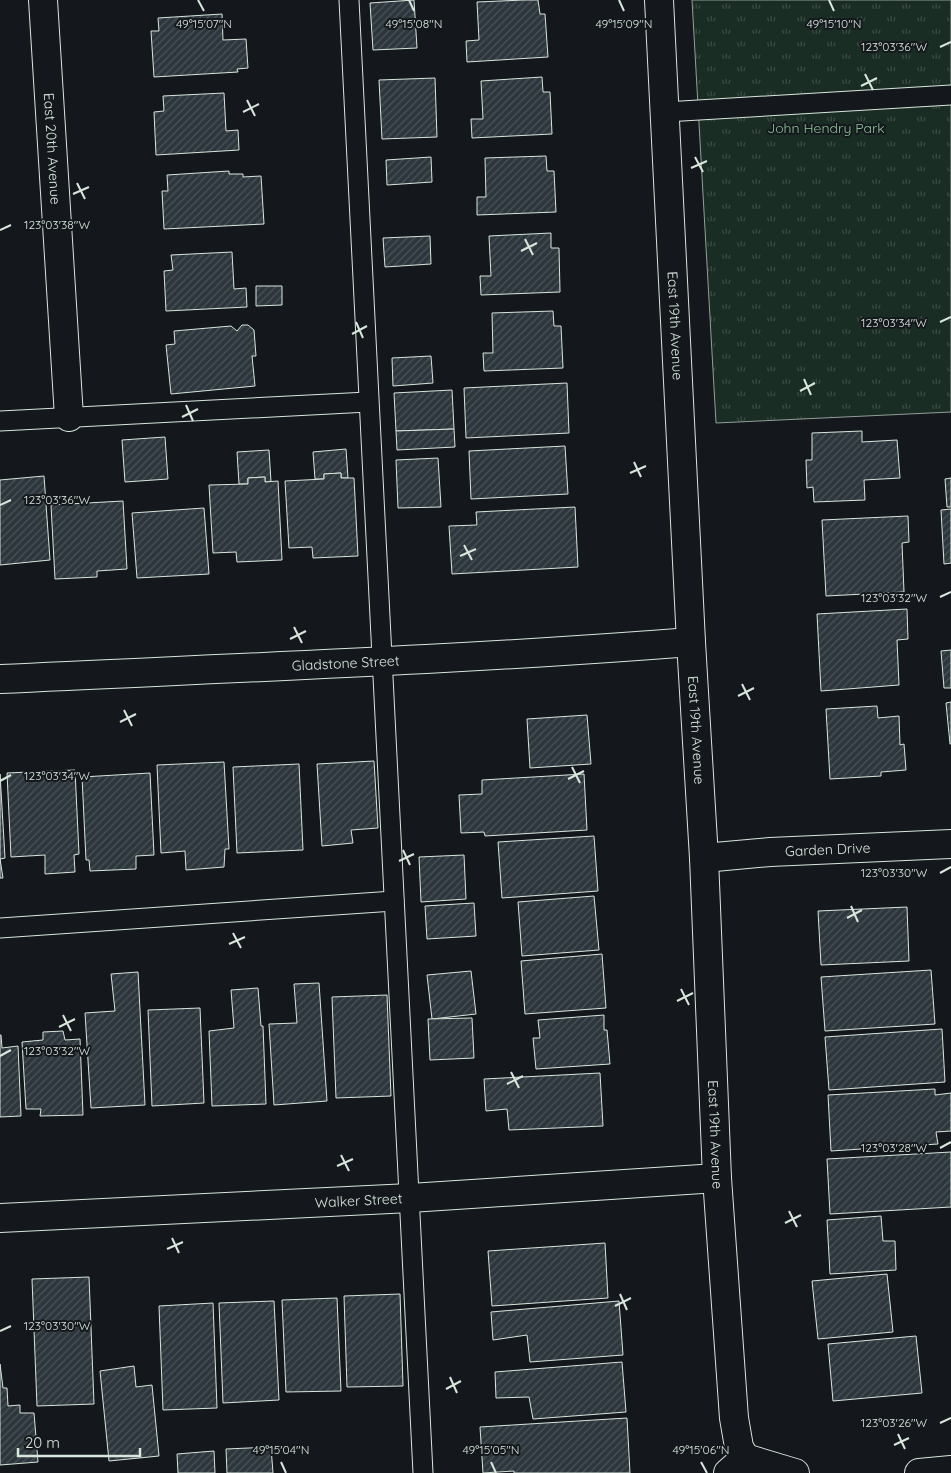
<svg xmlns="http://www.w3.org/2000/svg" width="951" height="1473" font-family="Quicksand,sans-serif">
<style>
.park{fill:url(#park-tufts);stroke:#939e99}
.building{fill:url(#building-hatch);stroke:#d8e6dc}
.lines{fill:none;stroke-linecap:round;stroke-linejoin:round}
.service-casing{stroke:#d8e6dc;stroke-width:21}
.minor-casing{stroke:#d8e6dc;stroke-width:30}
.service{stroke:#14181c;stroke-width:19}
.minor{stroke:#14181c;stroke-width:28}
.ticks{fill:none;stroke:#d8e6dc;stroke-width:2}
.labels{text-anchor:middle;stroke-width:4;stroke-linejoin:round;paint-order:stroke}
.park-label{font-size:14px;fill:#8ac095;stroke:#14181c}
.street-label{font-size:14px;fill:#d8e6dc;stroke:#14181c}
.ticks-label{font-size:12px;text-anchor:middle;fill:#d8e6dc;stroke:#14181c;stroke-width:4;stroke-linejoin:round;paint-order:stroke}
</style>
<defs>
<pattern id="park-tufts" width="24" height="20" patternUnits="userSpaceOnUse" patternTransform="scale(1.25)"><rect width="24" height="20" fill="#1a2d24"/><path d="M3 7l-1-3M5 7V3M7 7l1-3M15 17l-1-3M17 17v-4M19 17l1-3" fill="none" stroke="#3b4b43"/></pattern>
<pattern id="building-hatch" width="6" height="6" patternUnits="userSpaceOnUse" patternTransform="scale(1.25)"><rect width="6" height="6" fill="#2c363c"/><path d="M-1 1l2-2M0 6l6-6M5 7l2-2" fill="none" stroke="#4a5358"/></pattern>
</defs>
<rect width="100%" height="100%" fill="#14181c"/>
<path class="park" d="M 692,0 L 951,0 L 951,412 L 716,423 Z"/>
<g class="building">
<path d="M 414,0 L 417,48 L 373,50 L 370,3 Z"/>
<path d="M 524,0 L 538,0 L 540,14 L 545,14 L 548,57 L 467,62 L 466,41 L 479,40 L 477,2 Z"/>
<path d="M 222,14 L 223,40 L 246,39 L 248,68 L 237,69 L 238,72 L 154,77 L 151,31 L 159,31 L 158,18 Z"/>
<path d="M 542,77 L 543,92 L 550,92 L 552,134 L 472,138 L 471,119 L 483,119 L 481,81 Z"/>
<path d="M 435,78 L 437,137 L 382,139 L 379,80 Z"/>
<path d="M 224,93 L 226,131 L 238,130 L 239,150 L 156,155 L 154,112 L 164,111 L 163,96 Z"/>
<path d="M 546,156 L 547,171 L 554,171 L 556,212 L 477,215 L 477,197 L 486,197 L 485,158 Z"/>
<path d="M 431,157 L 432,182 L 387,185 L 386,160 Z"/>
<path d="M 229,171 L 229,174 L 243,174 L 243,177 L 261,176 L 264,224 L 164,229 L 162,191 L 168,191 L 167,175 Z"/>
<path d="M 551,233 L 551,248 L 559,248 L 560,292 L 481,295 L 480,276 L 491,276 L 489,236 Z"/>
<path d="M 430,236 L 431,264 L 385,267 L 383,238 Z"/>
<path d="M 232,252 L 234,289 L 246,288 L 247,307 L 166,311 L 164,271 L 173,270 L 171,255 Z"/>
<path d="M 256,286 L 282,286 L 282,305 L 256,306 Z"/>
<path d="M 553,311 L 554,326 L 561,326 L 563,368 L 484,371 L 483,353 L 493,353 L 492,313 Z"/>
<path d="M 242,325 L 248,325 L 254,330 L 256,356 L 252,356 L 255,386 L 171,394 L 166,345 L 175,344 L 174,331 L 231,326 L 237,331 Z"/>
<path d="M 431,356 L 433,383 L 393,386 L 392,358 Z"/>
<path d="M 567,383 L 569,433 L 466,438 L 464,388 Z"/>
<path d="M 452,390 L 454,429 L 396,431 L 394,393 Z"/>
<path d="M 454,429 L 455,447 L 397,450 L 396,431 Z"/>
<path d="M 862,431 L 862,442 L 897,440 L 900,478 L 864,480 L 865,500 L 814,502 L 813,487 L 807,488 L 806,460 L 812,460 L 812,433 Z"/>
<path d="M 165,437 L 168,479 L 125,482 L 122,440 Z"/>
<path d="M 565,446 L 568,494 L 471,499 L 469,451 Z"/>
<path d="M 346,449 L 348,478 L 341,478 L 341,473 L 324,474 L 324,479 L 315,479 L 313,452 Z"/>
<path d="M 269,450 L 271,482 L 265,482 L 265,477 L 248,478 L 248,484 L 239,484 L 237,452 Z"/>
<path d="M 438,458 L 441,507 L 398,508 L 396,460 Z"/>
<path d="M 341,473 L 341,478 L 354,478 L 358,556 L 313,558 L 312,547 L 289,548 L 285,481 L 324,479 L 324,474 Z"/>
<path d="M 44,476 L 50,560 L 0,565 L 0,480 Z"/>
<path d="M 265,477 L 265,482 L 278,481 L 282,560 L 237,562 L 236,552 L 213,553 L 209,485 L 248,484 L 248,478 Z"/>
<path d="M 951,478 L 951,507 L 947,507 L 945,479 Z"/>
<path d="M 123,501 L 127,569 L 97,571 L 97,577 L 55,579 L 51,505 Z"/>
<path d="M 575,507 L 578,567 L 452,574 L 449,526 L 477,525 L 476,512 Z"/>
<path d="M 204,508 L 209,574 L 137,578 L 132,513 Z"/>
<path d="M 951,509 L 951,563 L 944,564 L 941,510 Z"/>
<path d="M 908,516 L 909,542 L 902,543 L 904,592 L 826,596 L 822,520 Z"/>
<path d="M 907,609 L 908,639 L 897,640 L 899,685 L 821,691 L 817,614 Z"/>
<path d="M 951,650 L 951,688 L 944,688 L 941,651 Z"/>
<path d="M 951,702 L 951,744 L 950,744 L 946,703 Z"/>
<path d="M 877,706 L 878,718 L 899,716 L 900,745 L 904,744 L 906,770 L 881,772 L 881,776 L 830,779 L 826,709 Z"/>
<path d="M 587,715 L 591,764 L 530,768 L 527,719 Z"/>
<path d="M 374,761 L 378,828 L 351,830 L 353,843 L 322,846 L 317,764 Z"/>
<path d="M 224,762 L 229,849 L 225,849 L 224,867 L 186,870 L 185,851 L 161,853 L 157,765 Z"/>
<path d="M 299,764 L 303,850 L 237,853 L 233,767 Z"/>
<path d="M 75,770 L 79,854 L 74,855 L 75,872 L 45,874 L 45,855 L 11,857 L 7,773 Z"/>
<path d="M 150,773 L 154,855 L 136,856 L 136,869 L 90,871 L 89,860 L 86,860 L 82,777 Z"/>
<path d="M 0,774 L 5,858 L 0,859 L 3,878 L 0,878 Z"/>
<path d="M 584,774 L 587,830 L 485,836 L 484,832 L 461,833 L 459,795 L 482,794 L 482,780 Z"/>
<path d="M 594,836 L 598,891 L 502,898 L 498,842 Z"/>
<path d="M 464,855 L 466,899 L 421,902 L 419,857 Z"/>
<path d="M 594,896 L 599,950 L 522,956 L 518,902 Z"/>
<path d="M 474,903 L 476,936 L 427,939 L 425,906 Z"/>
<path d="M 907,907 L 909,961 L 821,965 L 818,911 Z"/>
<path d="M 602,954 L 606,1008 L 525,1014 L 521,961 Z"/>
<path d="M 931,970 L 935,1024 L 825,1031 L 821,977 Z"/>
<path d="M 471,971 L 476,1014 L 432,1019 L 427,975 Z"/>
<path d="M 138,972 L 145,1105 L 91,1108 L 85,1013 L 115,1011 L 111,974 Z"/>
<path d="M 319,983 L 327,1101 L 274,1105 L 269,1024 L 297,1023 L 294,984 Z"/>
<path d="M 258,988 L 261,1026 L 263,1026 L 266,1104 L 212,1106 L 209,1031 L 234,1028 L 231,990 Z"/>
<path d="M 387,995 L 391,1096 L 336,1098 L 332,997 Z"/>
<path d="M 200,1008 L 204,1103 L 152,1106 L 148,1010 Z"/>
<path d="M 604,1015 L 604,1030 L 607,1030 L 610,1064 L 536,1069 L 533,1038 L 540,1038 L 538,1020 Z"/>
<path d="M 472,1018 L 474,1058 L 430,1060 L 428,1019 Z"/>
<path d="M 942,1029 L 945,1082 L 829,1090 L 825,1037 Z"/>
<path d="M 63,1031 L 65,1040 L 80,1039 L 83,1115 L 40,1116 L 41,1109 L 26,1109 L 22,1042 L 43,1040 L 43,1032 Z"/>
<path d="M 0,1035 L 1,1035 L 2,1048 L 18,1046 L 21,1116 L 0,1117 Z"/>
<path d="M 600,1073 L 603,1126 L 509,1130 L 507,1109 L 486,1111 L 484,1079 Z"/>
<path d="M 935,1089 L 935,1095 L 951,1093 L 951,1131 L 936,1132 L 938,1144 L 831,1151 L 828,1095 Z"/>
<path d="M 951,1152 L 951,1207 L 830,1214 L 827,1159 Z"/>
<path d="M 881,1216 L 883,1241 L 895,1241 L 896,1270 L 830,1274 L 827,1220 Z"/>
<path d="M 605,1243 L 608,1298 L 492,1306 L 488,1251 Z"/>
<path d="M 887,1274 L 893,1332 L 818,1339 L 812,1281 Z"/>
<path d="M 89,1277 L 94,1404 L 37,1406 L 32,1279 Z"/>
<path d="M 400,1294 L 403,1386 L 347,1387 L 344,1296 Z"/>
<path d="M 337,1298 L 341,1391 L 286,1392 L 282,1300 Z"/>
<path d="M 274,1301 L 279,1400 L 223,1403 L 219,1303 Z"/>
<path d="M 619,1301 L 623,1355 L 530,1362 L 527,1335 L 493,1340 L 491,1312 Z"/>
<path d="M 213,1303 L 217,1408 L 163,1410 L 159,1306 Z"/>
<path d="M 916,1336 L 922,1393 L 833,1401 L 828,1344 Z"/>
<path d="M 622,1362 L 626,1412 L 533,1419 L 529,1397 L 496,1398 L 495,1372 Z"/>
<path d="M 0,1364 L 3,1388 L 7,1388 L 8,1406 L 20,1405 L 20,1413 L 34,1413 L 38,1462 L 0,1465 Z"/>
<path d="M 134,1366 L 136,1387 L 152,1385 L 159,1456 L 109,1461 L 100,1371 Z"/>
<path d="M 627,1418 L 630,1473 L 514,1473 L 514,1471 L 483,1473 L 480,1427 Z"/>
<path d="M 271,1447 L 273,1473 L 227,1473 L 226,1449 Z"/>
<path d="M 214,1451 L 215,1473 L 178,1473 L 177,1454 Z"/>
</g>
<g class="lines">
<g class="service-casing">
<g id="service">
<path d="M 349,0 L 423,1473"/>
<path d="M 665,112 L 951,95"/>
<path d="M 0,421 L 368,402"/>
<path d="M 0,928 L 394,901"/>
</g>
</g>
<g class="minor-casing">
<g id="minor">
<path id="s1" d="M 43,0 L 69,417"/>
<path id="s2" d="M 659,0 L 691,642 L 704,858 L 717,1178 L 734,1418 L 739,1447 L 745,1458"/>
<path id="s3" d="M 0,679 C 230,668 461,660 691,642"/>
<path id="s4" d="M 704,858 L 770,852 L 951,844"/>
<path id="s5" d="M 0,1218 L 410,1198 L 717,1178"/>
<path d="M 745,1458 L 795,1473"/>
<path d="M 728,1473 L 745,1458"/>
<path d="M 919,1473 L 951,1470"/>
</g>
</g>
<use href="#service" class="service"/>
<use href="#minor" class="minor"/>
</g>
<path class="ticks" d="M 198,0 L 204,11M 409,0 L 414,11M 619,0 L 624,11M 829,0 L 834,11M 940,47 L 951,42M 865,74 L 873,90M 861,86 L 877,78M 247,100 L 255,116M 243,112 L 259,104M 695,157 L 703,172M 691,168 L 707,161M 77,183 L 85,199M 73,194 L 89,187M 0,230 L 11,225M 525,239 L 533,255M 521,251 L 537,243M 356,322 L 363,338M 940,322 L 951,317M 352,334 L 367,326M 804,379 L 811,395M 800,391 L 815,383M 186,405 L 193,421M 182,417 L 198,409M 634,462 L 641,477M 630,473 L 646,466M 0,505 L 11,500M 464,545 L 472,560M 460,556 L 476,549M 940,597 L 951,592M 294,627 L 302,643M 290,639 L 306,631M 742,684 L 750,700M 738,696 L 754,688M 124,710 L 132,726M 120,722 L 136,714M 572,767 L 580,783M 568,779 L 584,771M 0,781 L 11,775M 403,850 L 410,865M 399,861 L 414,854M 940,873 L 951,867M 851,906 L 858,922M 847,918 L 862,910M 233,933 L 241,948M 229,944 L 245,937M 681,989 L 689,1005M 677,1001 L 693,993M 63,1015 L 71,1031M 59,1027 L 75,1019M 0,1056 L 11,1050M 511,1072 L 519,1088M 507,1084 L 523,1076M 940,1148 L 951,1142M 341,1155 L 349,1171M 337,1166 L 353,1159M 789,1211 L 797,1227M 785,1223 L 801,1215M 172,1238 L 179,1253M 167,1249 L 183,1242M 620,1294 L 627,1310M 615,1306 L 631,1298M 0,1331 L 11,1326M 450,1377 L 457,1393M 446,1389 L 461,1381M 940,1423 L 951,1418M 898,1434 L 905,1449M 894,1445 L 909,1438M 281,1462 L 286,1473M 491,1462 L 496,1473M 701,1462 L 707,1473"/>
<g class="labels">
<g class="park-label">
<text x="826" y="133">John Hendry Park</text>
</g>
<g class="street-label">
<text dy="5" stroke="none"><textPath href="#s1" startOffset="149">East 20th Avenue</textPath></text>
<text dy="5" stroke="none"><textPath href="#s2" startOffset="326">East 19th Avenue</textPath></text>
<text dy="5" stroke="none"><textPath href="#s3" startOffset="346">Gladstone Street</textPath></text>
<text dy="5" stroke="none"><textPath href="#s2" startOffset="731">East 19th Avenue</textPath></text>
<text dy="5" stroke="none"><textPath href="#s4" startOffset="124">Garden Drive</textPath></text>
<text dy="5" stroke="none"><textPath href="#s2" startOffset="1136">East 19th Avenue</textPath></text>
<text dy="5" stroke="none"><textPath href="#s5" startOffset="359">Walker Street</textPath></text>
</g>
</g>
<g class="ticks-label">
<text x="624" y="28">49°15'09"N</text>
<text x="204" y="28">49°15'07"N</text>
<text x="414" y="28">49°15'08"N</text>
<text x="834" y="28">49°15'10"N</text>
<text x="894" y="51">123°03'36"W</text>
<text x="57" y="229">123°03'38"W</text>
<text x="894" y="327">123°03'34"W</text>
<text x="57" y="504">123°03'36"W</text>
<text x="894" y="602">123°03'32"W</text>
<text x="57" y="780">123°03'34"W</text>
<text x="894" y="877">123°03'30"W</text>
<text x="57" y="1055">123°03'32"W</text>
<text x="894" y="1152">123°03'28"W</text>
<text x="57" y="1330">123°03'30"W</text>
<text x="894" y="1427">123°03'26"W</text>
<text x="281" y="1454">49°15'04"N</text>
<text x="491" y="1454">49°15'05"N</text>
<text x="701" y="1454">49°15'06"N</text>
</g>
<path d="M18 1448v8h122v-8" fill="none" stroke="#d8e6dc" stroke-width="2.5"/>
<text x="25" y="1448" font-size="15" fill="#d8e6dc" stroke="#14181c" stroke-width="4" paint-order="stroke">20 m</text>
</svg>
